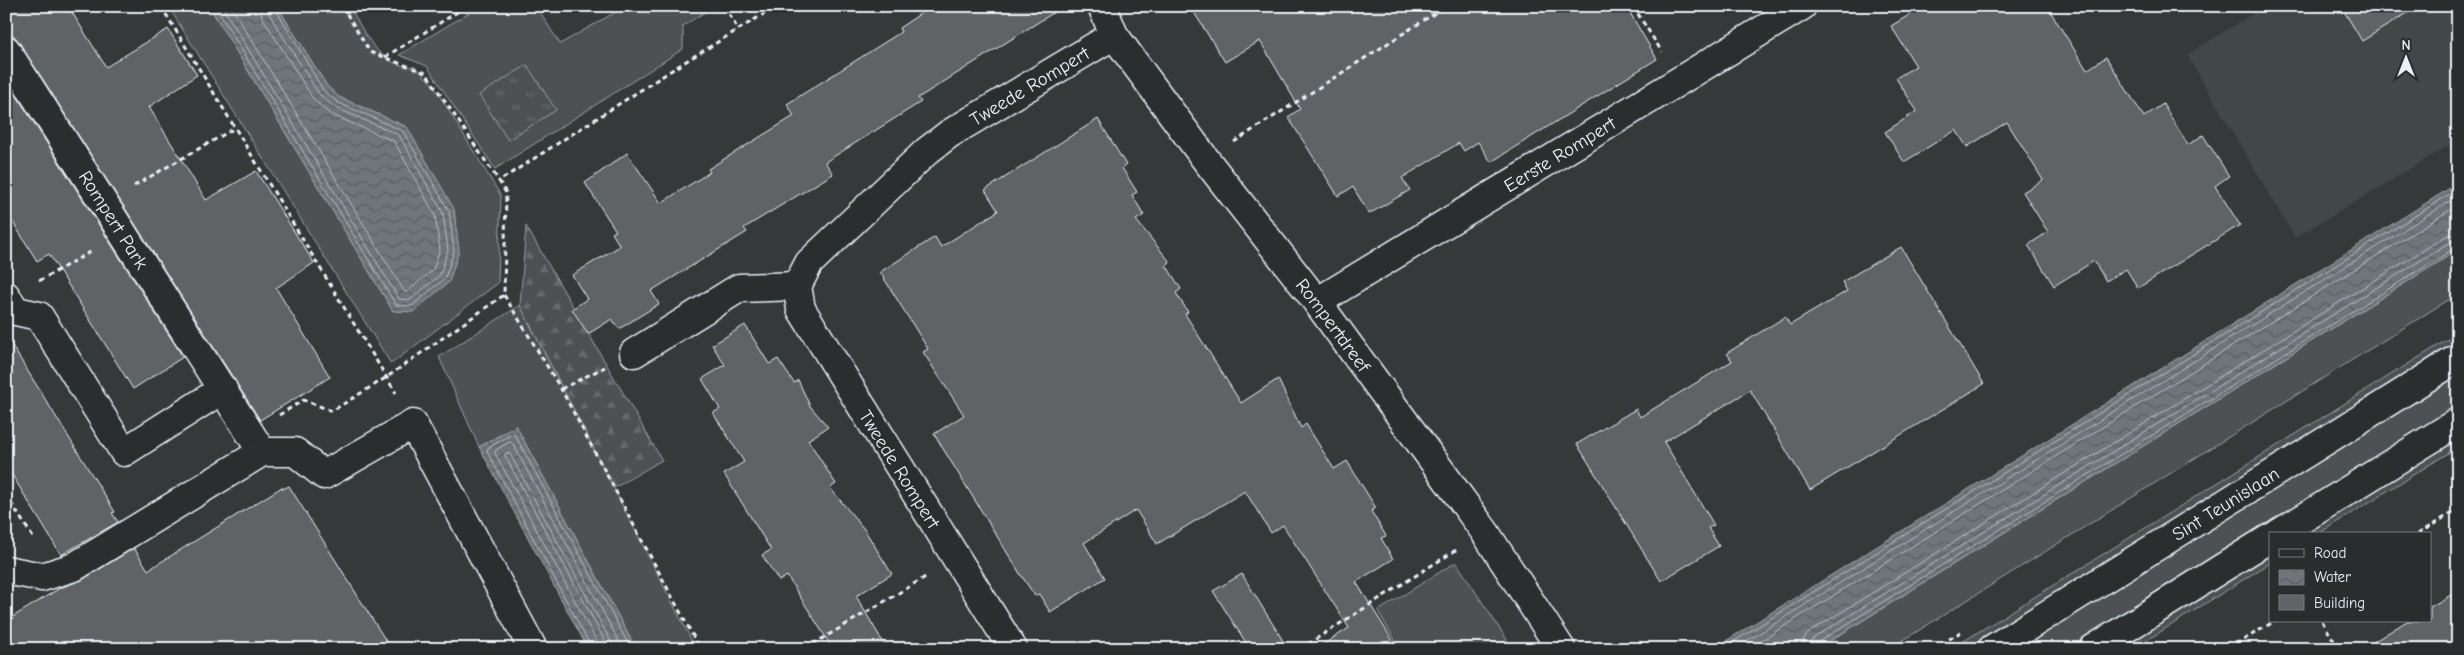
<svg xmlns="http://www.w3.org/2000/svg" width="2464" height="655" font-family="'Comic Neue',sans-serif">
<style>
.built{fill:#424647}
.grass{fill:#4d5152;stroke:#9aa1a5}
.forest{fill:url(#forest-firs);stroke:#9aa1a5}
.park{fill:url(#park-tufts);stroke:#9aa1a5}
.water{fill:url(#water-waves);stroke:#a0a7ac}
.lines{fill:none;stroke-linecap:round;stroke-linejoin:round}
.shore{stroke:#b8bfc5;stroke-width:1}
.building{fill:#5f6365;stroke:#e8f1f8}
.minor-casing{stroke:#e8f1f8;stroke-width:31}
.path{stroke:#e8f1f8;stroke-width:3;stroke-dasharray:5 4;stroke-linecap:butt}
.minor{stroke:#2a2d2e;stroke-width:28}
.labels{text-anchor:middle;stroke-width:4;stroke-linejoin:round;paint-order:stroke}
.street-label{font-size:19px;fill:#e8f1f8;stroke:#2a2d2e}
</style>
<defs>
<pattern id="forest-firs" width="22" height="20" patternUnits="userSpaceOnUse" patternTransform="scale(1.25)"><rect width="22" height="20" fill="#4d5152"/><path d="M5 1l3.5 6h-7zM16 11l3.5 6h-7z" fill="#676a6c"/></pattern>
<pattern id="park-tufts" width="24" height="20" patternUnits="userSpaceOnUse" patternTransform="scale(1.25)"><rect width="24" height="20" fill="#4d5152"/><path d="M3 7l-1-3M5 7V3M7 7l1-3M15 17l-1-3M17 17v-4M19 17l1-3" fill="none" stroke="#676a6c"/></pattern>
<pattern id="water-waves" width="16" height="10" patternUnits="userSpaceOnUse" patternTransform="scale(1.25)"><rect width="16" height="10" fill="#707579"/><path d="M0 5q4-4 8 0t8 0" fill="none" stroke="#5b5e62"/></pattern>
</defs>
<rect width="100%" height="100%" fill="#35393a"/>
<filter id="ink" filterUnits="userSpaceOnUse"><feTurbulence type="fractalNoise" baseFrequency=".02" numOctaves="2"/><feDisplacementMap in="SourceGraphic" scale="10" xChannelSelector="R" yChannelSelector="G"/><feConvolveMatrix kernelMatrix="1 2 1 2 8 2 1 2 1" color-interpolation-filters="sRGB"/></filter>
<g filter="url(#ink)">
<path class="built" d="M 2265,6 L 2458,6 L 2458,140 L 2295,238 L 2187,55 Z"/>
<g class="grass">
<path d="M 168,6 L 209,6 L 393,311 L 407,127 L 339,97 L 327,86 L 277,6 L 349,6 C 366,34 378,67 415,67 L 432,83 L 501,196 L 498,283 L 391,364 Z"/>
<path d="M 480,6 L 536,6 L 560,44 L 626,6 L 714,6 L 683,26 L 683,49 L 495,169 L 427,66 L 399,55 Z"/>
<path d="M 2458,250 L 2458,294 L 1889,649 L 1817,649 Z"/>
<path d="M 520,305 L 696,649 L 636,649 L 516,426 L 479,447 L 439,357 Z"/>
<path d="M 2458,333 L 2458,345 L 1970,649 L 1951,649 Z"/>
<path d="M 2458,371 L 2458,409 L 2072,649 L 2013,649 Z"/>
<path d="M 2458,435 L 2458,447 L 2318,534 L 2299,534 Z"/>
<path d="M 2270,552 L 2270,563 L 2133,649 L 2114,649 Z"/>
<path d="M 1456,562 L 1513,649 L 1400,649 L 1378,611 Z"/>
</g>
<path class="forest" d="M 526,226 L 662,460 L 614,488 L 520,305 Z"/>
<path class="park" d="M 527,65 L 556,110 L 508,140 L 479,95 Z"/>
<g class="water">
<path d="M 209,6 L 277,6 L 327,86 L 339,97 L 407,127 L 454,209 L 459,251 L 449,282 L 413,312 L 393,311 Z"/>
<path d="M 2458,183 L 2458,250 L 1817,649 L 1713,649 Z"/>
<path d="M 516,426 L 636,649 L 588,649 L 479,447 Z"/>
</g>
<g class="lines">
<g class="shore">
<path d="M 215,6 L 396,305 L 412,306 L 445,278 L 454,251 L 449,211 L 403,131 L 337,102 L 323,90 L 274,6"/>
<path d="M 222,6 L 399,299 L 410,300 L 440,275 L 448,250 L 443,213 L 399,135 L 334,107 L 319,94 L 269,14 L 267,6"/>
<path d="M 231,6 L 404,291 L 407,292 L 433,270 L 440,249 L 435,215 L 394,141 L 330,114 L 314,100 L 262,17 L 260,6"/>
<path d="M 592,649 L 487,451 L 488,448 L 512,434 L 515,435 L 631,649"/>
<path d="M 598,649 L 597,642 L 495,453 L 496,450 L 509,442 L 513,444 L 623,649"/>
<path d="M 606,649 L 604,639 L 505,456 L 506,453 L 510,454 L 615,649"/>
<path d="M 1722,649 L 2458,189"/>
<path d="M 1734,649 L 2458,196"/>
<path d="M 1748,649 L 2458,205"/>
<path d="M 1802,649 L 1804,638 L 1811,631 L 2446,236 L 2458,233"/>
<path d="M 1809,649 L 1810,642 L 1815,637 L 2450,242 L 2458,240"/>
<path d="M 1815,649 L 1818,642 L 2458,246"/>
</g>
</g>
<g class="building">
<path d="M 6,6 L 68,6 L 106,67 L 168,29 L 197,75 L 149,107 L 206,200 L 256,171 L 314,263 L 276,288 L 330,377 L 260,420 L 19,42 L 14,36 L 6,35 Z"/>
<path d="M 932,6 L 1064,6 L 918,98 L 921,102 L 825,162 L 833,174 L 744,228 L 747,232 L 651,291 L 659,304 L 619,329 L 612,319 L 588,334 L 572,309 L 587,299 L 572,275 L 620,246 L 612,233 L 616,231 L 585,183 L 627,153 L 661,203 L 710,172 L 708,169 L 794,116 L 787,104 L 901,32 L 899,28 Z"/>
<path d="M 1190,6 L 1626,6 L 1657,59 L 1491,162 L 1478,142 L 1464,151 L 1459,143 L 1402,178 L 1410,190 L 1369,214 L 1353,187 L 1338,196 L 1288,117 L 1300,109 L 1260,41 L 1225,62 Z"/>
<path d="M 1924,6 L 2047,6 L 2087,70 L 2106,57 L 2144,117 L 2163,104 L 2188,145 L 2203,135 L 2229,176 L 2215,186 L 2240,225 L 2138,288 L 2126,269 L 2106,281 L 2094,261 L 2054,286 L 2028,245 L 2048,232 L 2023,192 L 2043,180 L 2007,122 L 1967,147 L 1956,130 L 1904,162 L 1885,132 L 1917,111 L 1896,78 L 1916,66 L 1891,26 Z"/>
<path d="M 2341,6 L 2419,6 L 2362,41 Z"/>
<path d="M 6,79 L 183,357 L 133,389 L 49,254 L 37,261 L 6,211 Z"/>
<path d="M 1098,119 L 1126,165 L 1122,168 L 1137,192 L 1132,195 L 1144,215 L 1136,220 L 1170,262 L 1166,265 L 1181,289 L 1176,293 L 1188,312 L 1185,314 L 1241,403 L 1278,379 L 1301,428 L 1306,424 L 1334,469 L 1347,461 L 1376,508 L 1371,511 L 1386,536 L 1381,538 L 1393,559 L 1356,582 L 1398,649 L 1316,649 L 1349,628 L 1283,525 L 1271,533 L 1245,491 L 1157,544 L 1136,510 L 1084,543 L 1105,578 L 1050,612 L 1039,594 L 1035,596 L 1019,572 L 934,434 L 964,415 L 923,352 L 928,349 L 880,272 L 935,237 L 941,247 L 998,211 L 985,190 Z"/>
<path d="M 1901,247 L 1984,384 L 1810,490 L 1750,390 L 1664,442 L 1714,525 L 1708,528 L 1719,546 L 1661,581 L 1577,444 L 1636,409 L 1640,417 L 1732,361 L 1727,353 L 1785,317 L 1790,325 L 1847,291 L 1842,282 Z"/>
<path d="M 745,325 L 769,364 L 778,359 L 794,383 L 798,380 L 810,406 L 828,427 L 808,440 L 836,484 L 830,488 L 864,529 L 892,574 L 856,596 L 887,649 L 833,649 L 787,576 L 779,581 L 762,555 L 771,550 L 724,474 L 744,462 L 713,413 L 720,409 L 702,379 L 725,365 L 712,345 Z"/>
<path d="M 6,336 L 115,512 L 112,513 L 118,522 L 61,555 L 6,465 Z"/>
<path d="M 289,486 L 391,649 L 6,649 L 6,621 L 60,588 L 82,580 L 134,548 L 148,570 L 282,487 L 283,489 Z"/>
<path d="M 1242,574 L 1288,649 L 1250,649 L 1213,591 Z"/>
<path d="M 2458,591 L 2458,649 L 2362,649 L 2407,621 L 2430,621 L 2430,607 Z"/>
</g>
<g class="lines">
<g class="minor-casing">
<g id="minor">
<path id="s1" d="M 1102,6 L 1114,35 L 1206,160 L 1317,302 L 1443,474 L 1485,532 L 1561,649"/>
<path id="s2" d="M 6,50 L 262,452"/>
<path d="M 6,296 L 16,311 L 39,316 L 124,452 L 223,389"/>
<path id="s3" d="M 1317,302 L 1802,6"/>
<path d="M 634,353 L 739,288 L 797,286"/>
<path d="M 2278,534 L 2458,422"/>
<path d="M 6,570 L 42,577 L 74,567 L 262,452 L 295,452 L 324,475 L 413,424 L 533,649"/>
<path id="s4" d="M 1013,649 L 801,309 L 797,286 L 809,263 L 927,151 L 949,134 L 1114,35"/>
<path id="s5" d="M 1992,649 L 2458,358"/>
<path d="M 2093,649 L 2270,538"/>
</g>
</g>
<g class="path">
<path d="M 161,6 L 396,393"/>
<path d="M 342,6 L 370,52 L 426,73 L 499,181"/>
<path d="M 725,6 L 738,30"/>
<path d="M 1633,6 L 1662,52"/>
<path d="M 385,57 L 467,6"/>
<path d="M 1234,142 L 1446,6"/>
<path d="M 134,186 L 235,128"/>
<path d="M 39,281 L 92,251"/>
<path d="M 504,295 L 561,389 L 700,649"/>
<path d="M 561,389 L 605,367"/>
<path d="M 279,415 L 304,400 L 332,411 L 387,377 L 504,295 L 506,193 L 499,181 L 683,63 L 777,6"/>
<path d="M 6,495 L 34,539"/>
<path d="M 2418,534 L 2458,509"/>
<path d="M 2322,621 L 2339,649"/>
<path d="M 805,649 L 927,576"/>
<path d="M 1300,649 L 1456,550"/>
<path d="M 1934,649 L 1962,631"/>
<path d="M 2228,649 L 2275,621"/>
</g>
<use href="#minor" class="minor"/>
</g>
</g>
<g class="labels">
<g class="street-label">
<text dy="7" stroke="none"><textPath href="#s4" startOffset="734">Tweede Rompert</textPath></text>
<text dy="7" stroke="none"><textPath href="#s3" startOffset="284">Eerste Rompert</textPath></text>
<text dy="7" stroke="none"><textPath href="#s2" startOffset="201">Rompert Park</textPath></text>
<text dy="7" stroke="none"><textPath href="#s1" startOffset="395">Rompertdreef</textPath></text>
<text transform="translate(900 469) rotate(58)" y="7">Tweede Rompert</text>
<text dy="7" stroke="none"><textPath href="#s5" startOffset="275">Sint Teunislaan</textPath></text>
</g>
</g>
<rect width="2464" height="655" fill="none" stroke="#2a2d2e" stroke-width="25"/>
<rect x="12" y="12" width="2439" height="630" fill="none" stroke="#e8f1f8" stroke-width="2" filter="url(#ink)"/>
<rect x="2269" y="532" width="162" height="90" fill="#2a2d2e" stroke="#767b7f"/>
<rect x="2279" y="549" width="25" height="8" fill="#2a2d2e" stroke="#767b7f"/>
<text x="2314" y="558" font-size="15" fill="#e8f1f8">Road</text>
<rect x="2279" y="570" width="25" height="15" fill="url(#water-waves)" stroke="#767b7f"/>
<text x="2314" y="582" font-size="15" fill="#e8f1f8">Water</text>
<rect x="2279" y="595" width="25" height="15" fill="#5f6365" stroke="#767b7f"/>
<text x="2314" y="608" font-size="15" fill="#e8f1f8">Building</text>
<g transform="translate(2406 58)" stroke="#2a2d2e" stroke-width="4" paint-order="stroke">
<path d="M0-4L9 19L0 12L-9 19Z" fill="#e8f1f8"/>
<text y="-8" font-size="14" font-weight="bold" text-anchor="middle" fill="#e8f1f8">N</text>
</g>
</svg>
